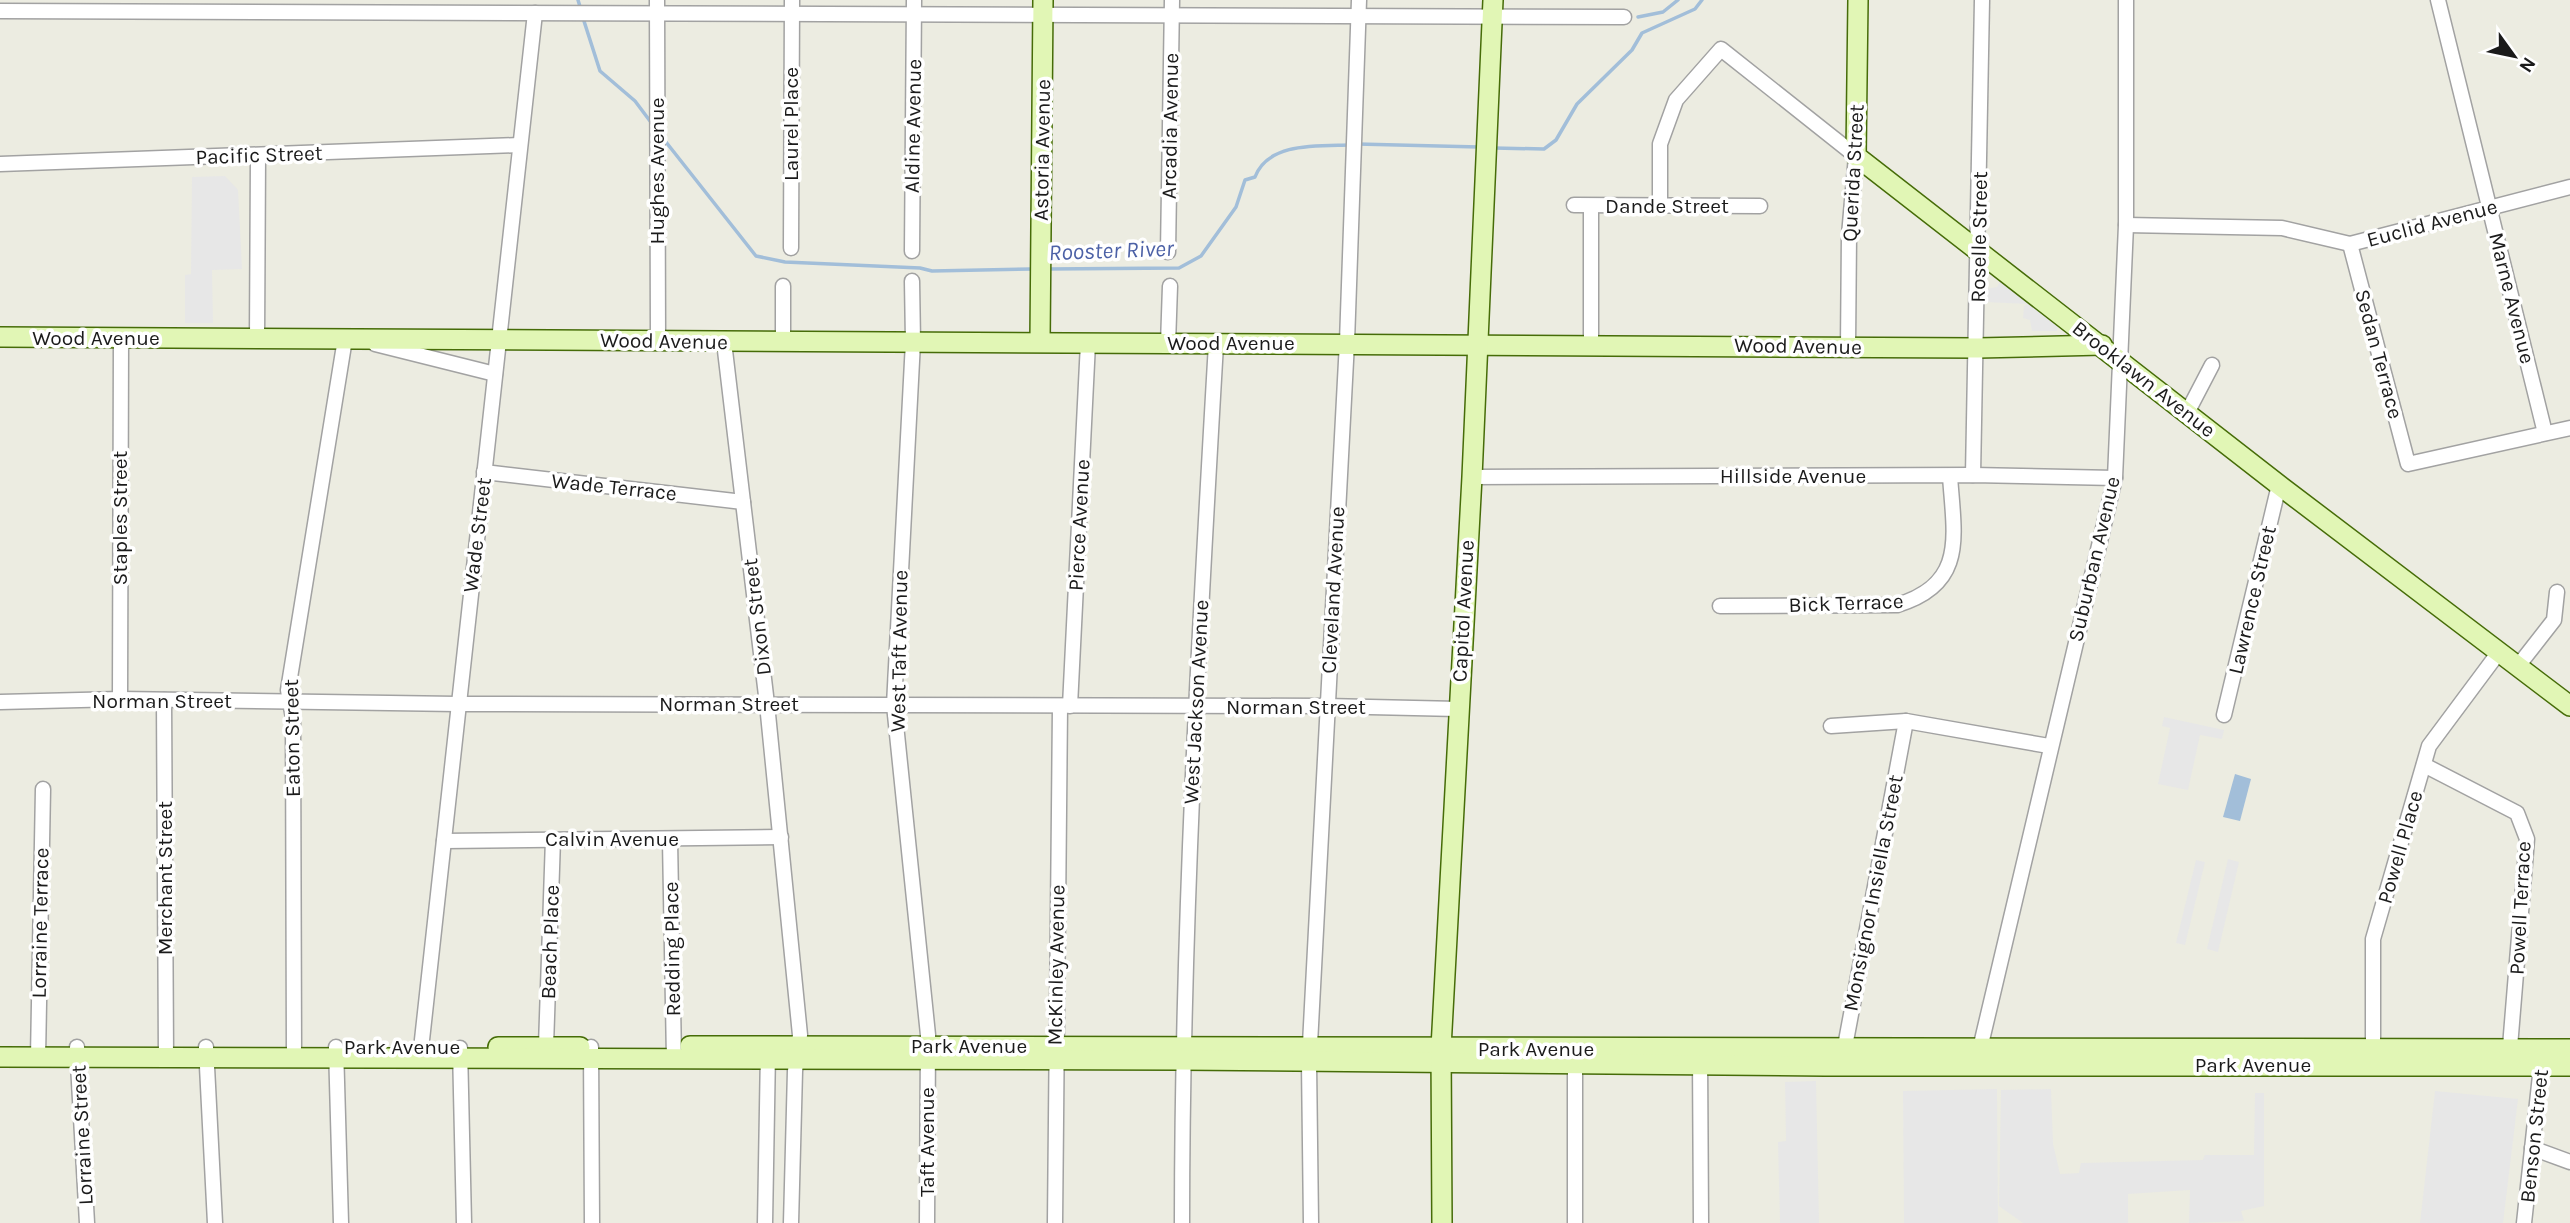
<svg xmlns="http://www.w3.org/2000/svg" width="2570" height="1223" font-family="Karla,sans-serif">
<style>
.parking{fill:#e7e7e7}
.water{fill:#a2bed9}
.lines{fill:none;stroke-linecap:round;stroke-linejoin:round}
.stream{stroke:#a2bed9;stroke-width:3.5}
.street-casing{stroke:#a2a2a2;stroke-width:17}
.secondary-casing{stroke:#466c08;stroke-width:22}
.street{stroke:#fff;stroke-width:14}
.secondary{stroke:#e1f6b5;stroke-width:19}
.labels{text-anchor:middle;stroke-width:7;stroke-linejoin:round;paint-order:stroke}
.street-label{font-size:21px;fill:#1b1b1b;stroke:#fff}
.water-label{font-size:23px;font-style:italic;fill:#4c61a6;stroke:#fff}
</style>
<rect width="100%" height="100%" fill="#ecece1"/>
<g class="parking">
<path d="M 225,176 L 238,190 L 242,269 L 212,270 L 213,323 L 185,323 L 185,275 L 191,274 L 192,177 Z"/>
<path d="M 2001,280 L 2058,322 L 2057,331 L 2032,331 L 2030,320 L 2023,318 L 2024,306 L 2028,304 L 1985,302 L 1986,289 L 1997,287 Z"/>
<path d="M 2164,717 L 2224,730 L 2222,739 L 2200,735 L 2188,790 L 2158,784 L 2170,728 L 2162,726 Z"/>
<path d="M 2228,859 L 2239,862 L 2218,952 L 2207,949 Z"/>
<path d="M 2196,860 L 2205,862 L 2185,945 L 2176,943 Z"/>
<path d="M 1816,1081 L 1819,1223 L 1780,1223 L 1778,1142 L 1786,1141 L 1785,1082 Z"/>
<path d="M 1997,1089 L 1998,1223 L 1904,1223 L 1903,1091 Z"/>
<path d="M 2051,1089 L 2053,1144 L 2060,1174 L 2079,1173 L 2081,1163 L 2203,1160 L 2205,1155 L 2254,1155 L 2255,1093 L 2264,1093 L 2264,1206 L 2241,1211 L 2244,1221 L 2189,1223 L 2190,1190 L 2128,1194 L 2128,1223 L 2023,1223 L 1999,1206 L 2001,1090 Z"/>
<path d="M 2435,1091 L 2518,1099 L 2503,1223 L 2420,1223 Z"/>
</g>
<path class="water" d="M 2235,774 L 2251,779 L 2240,821 L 2223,817 Z"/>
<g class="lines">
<g class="stream">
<path d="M 578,0 L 581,10"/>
<path d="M 1638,17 L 1663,12 L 1678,0"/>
<path d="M 583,18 L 600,71 L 635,101 L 653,125"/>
<path d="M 662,137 L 756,256 L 785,262 L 920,268 L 932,271 L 1032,269"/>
<path d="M 1357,144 L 1479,147"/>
<path d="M 1494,148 L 1544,149 L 1556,140 L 1577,104 L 1632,50 L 1642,33 L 1695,9 L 1702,0"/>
<path d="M 1047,269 L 1179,268 L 1201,256 L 1236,207 L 1245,180 L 1255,177 C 1268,142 1318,146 1350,145"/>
</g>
<g class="street-casing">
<g id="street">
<path d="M 657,0 L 658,341"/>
<path d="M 2438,0 L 2545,433"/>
<path d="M 0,11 L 1624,17"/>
<path d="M 0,164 L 519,145"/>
<path d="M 1574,205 L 1760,206"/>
<path d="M 1591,206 L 1591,344"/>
<path d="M 1660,206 L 1660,144 L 1676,100 L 1721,49 L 1856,156 L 1849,235 L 1848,346"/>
<path d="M 2126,225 L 2282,228 L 2350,244 L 2570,187"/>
<path d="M 2350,244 L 2408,464 L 2570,428"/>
<path d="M 791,248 L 792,0"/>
<path d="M 912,251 L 914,0"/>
<path d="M 1168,252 L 1172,0"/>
<path d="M 912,281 L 913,342 L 894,705 L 928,1035 L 927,1223"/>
<path d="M 783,286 L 783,341"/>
<path d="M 257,339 L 258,156"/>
<path d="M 724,342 L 767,704 L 800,1035 L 795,1071 L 791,1223"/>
<path d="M 375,344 L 495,374"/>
<path d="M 1168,344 L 1170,286"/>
<path d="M 2187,413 L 2212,365"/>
<path d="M 484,472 L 743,502"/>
<path d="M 1973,475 L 1982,0"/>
<path d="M 1472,477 L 1973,475 L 2115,478"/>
<path d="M 1720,606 L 1897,605 C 1967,584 1954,536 1950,476"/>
<path d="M 2518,666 L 2554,620 L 2557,592"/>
<path d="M 120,699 L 121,338"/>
<path d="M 164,700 L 166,1057"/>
<path d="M 0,702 L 120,699 L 457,704 L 1326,706 L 1458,709"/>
<path d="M 1070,706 L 1088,343"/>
<path d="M 2224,715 L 2279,485"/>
<path d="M 1831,726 L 1906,721 L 2049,746"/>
<path d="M 2424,765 L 2517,813 L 2527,839 L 2509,1059"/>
<path d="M 670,840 L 674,1059"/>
<path d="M 444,841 L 781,837"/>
<path d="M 546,1046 L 553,839"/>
<path d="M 77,1047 L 87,1223"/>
<path d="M 206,1047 L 215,1223"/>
<path d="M 336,1047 L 341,1223"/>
<path d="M 591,1047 L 592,1223"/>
<path d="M 460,1048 L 464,1223"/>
<path d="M 1575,1056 L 1575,1223"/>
<path d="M 1700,1056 L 1701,1223"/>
<path d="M 38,1057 L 43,789"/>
<path d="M 294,1057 L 293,718 L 288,690 L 345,339"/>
<path d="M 1843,1057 L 1906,721"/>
<path d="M 1978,1057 L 2115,478 L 2126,225 L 2126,0"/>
<path d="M 2373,1057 L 2373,939 L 2429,746 L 2499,652"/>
<path d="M 420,1058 L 535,13"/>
<path d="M 2532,1148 L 2570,1162"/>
<path d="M 765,1223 L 768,1051"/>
<path d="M 1055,1223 L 1060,707"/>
<path d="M 1182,1223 C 1182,929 1199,637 1216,344"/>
<path d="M 1311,1223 L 1309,1063 L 1347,342 L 1359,0"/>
<path d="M 2524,1223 L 2542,1057"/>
</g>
</g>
<g class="secondary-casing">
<g id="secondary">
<path d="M 1858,0 L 1856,156 L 2279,485 L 2570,706"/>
<path d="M 0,337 L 1978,348 L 2102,345"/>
<path d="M 1040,342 L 1043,0"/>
<path d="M 690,1046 L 2570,1049"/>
<path d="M 498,1047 L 580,1047"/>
<path d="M 0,1057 L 1182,1060 L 1825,1066 L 2570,1066"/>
<path d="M 1442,1223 L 1441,1048 L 1472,477 L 1493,0"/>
</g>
</g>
<use href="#street" class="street"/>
<use href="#secondary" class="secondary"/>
</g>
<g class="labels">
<g class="street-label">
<text transform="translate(791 124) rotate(-90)" y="7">Laurel Place</text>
<text transform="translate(913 126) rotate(-89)" y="7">Aldine Avenue</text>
<text transform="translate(1170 126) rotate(-89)" y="7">Arcadia Avenue</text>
<text transform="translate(1042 150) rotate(-89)" y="7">Astoria Avenue</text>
<text transform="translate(259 155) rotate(-2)" y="7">Pacific Street</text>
<text transform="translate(657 171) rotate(-90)" y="7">Hughes Avenue</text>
<text transform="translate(1853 173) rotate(-87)" y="7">Querida Street</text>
<text x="1667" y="213">Dande Street</text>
<text transform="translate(2432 223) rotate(-15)" y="7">Euclid Avenue</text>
<text transform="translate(1979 237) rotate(-89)" y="7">Roselle Street</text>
<text transform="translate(2512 298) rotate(76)" y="7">Marne Avenue</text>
<text x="96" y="345">Wood Avenue</text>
<text transform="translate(664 341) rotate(1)" y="7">Wood Avenue</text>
<text x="1231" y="350">Wood Avenue</text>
<text transform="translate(1798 346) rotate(1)" y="7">Wood Avenue</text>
<text transform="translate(2379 354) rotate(75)" y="7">Sedan Terrace</text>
<text transform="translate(2144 379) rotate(38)" y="7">Brooklawn Avenue</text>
<text x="1793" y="483">Hillside Avenue</text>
<text transform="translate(614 487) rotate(6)" y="7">Wade Terrace</text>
<text transform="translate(120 518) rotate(-90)" y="7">Staples Street</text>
<text transform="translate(1079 525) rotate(-87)" y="7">Pierce Avenue</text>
<text transform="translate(477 535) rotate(-83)" y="7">Wade Street</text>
<text transform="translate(2094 559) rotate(-77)" y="7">Suburban Avenue</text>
<text transform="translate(1333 590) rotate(-87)" y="7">Cleveland Avenue</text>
<text transform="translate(2252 600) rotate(-77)" y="7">Lawrence Street</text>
<text transform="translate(1846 603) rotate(-2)" y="7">Bick Terrace</text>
<text transform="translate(1463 611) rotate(-87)" y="7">Capitol Avenue</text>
<text transform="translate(757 617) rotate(-97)" y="7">Dixon Street</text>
<text transform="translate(899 651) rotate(-89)" y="7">West Taft Avenue</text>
<text x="162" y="708">Norman Street</text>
<text transform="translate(1196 702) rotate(-87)" y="7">West Jackson Avenue</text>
<text x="729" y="711">Norman Street</text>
<text x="1296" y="714">Norman Street</text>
<text transform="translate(292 738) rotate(-91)" y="7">Eaton Street</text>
<text x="612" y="846">Calvin Avenue</text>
<text transform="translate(2400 847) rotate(-74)" y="7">Powell Place</text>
<text transform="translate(165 878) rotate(-90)" y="7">Merchant Street</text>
<text transform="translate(1873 893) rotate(-79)" y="7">Monsignor Insiella Street</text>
<text transform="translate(2520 908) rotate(-87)" y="7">Powell Terrace</text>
<text transform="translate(40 923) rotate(-89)" y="7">Lorraine Terrace</text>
<text transform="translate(550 942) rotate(-88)" y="7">Beach Place</text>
<text transform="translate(672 949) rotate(-91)" y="7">Redding Place</text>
<text transform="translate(1056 965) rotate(-89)" y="7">McKinley Avenue</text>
<text x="969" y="1053">Park Avenue</text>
<text x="402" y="1054">Park Avenue</text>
<text x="1536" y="1056">Park Avenue</text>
<text x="2253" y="1072">Park Avenue</text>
<text transform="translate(82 1135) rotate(-93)" y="7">Lorraine Street</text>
<text transform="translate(2534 1136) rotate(-84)" y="7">Benson Street</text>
<text transform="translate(927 1142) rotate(-90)" y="7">Taft Avenue</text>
</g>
<g class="water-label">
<text transform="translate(1111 250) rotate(-2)" y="8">Rooster River</text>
</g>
</g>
<g transform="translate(2514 56) rotate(123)" stroke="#ffffff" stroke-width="5" paint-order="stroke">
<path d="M0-5L12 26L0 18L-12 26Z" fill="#1b1b1b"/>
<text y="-10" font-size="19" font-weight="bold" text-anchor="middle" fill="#1b1b1b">N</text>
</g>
</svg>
